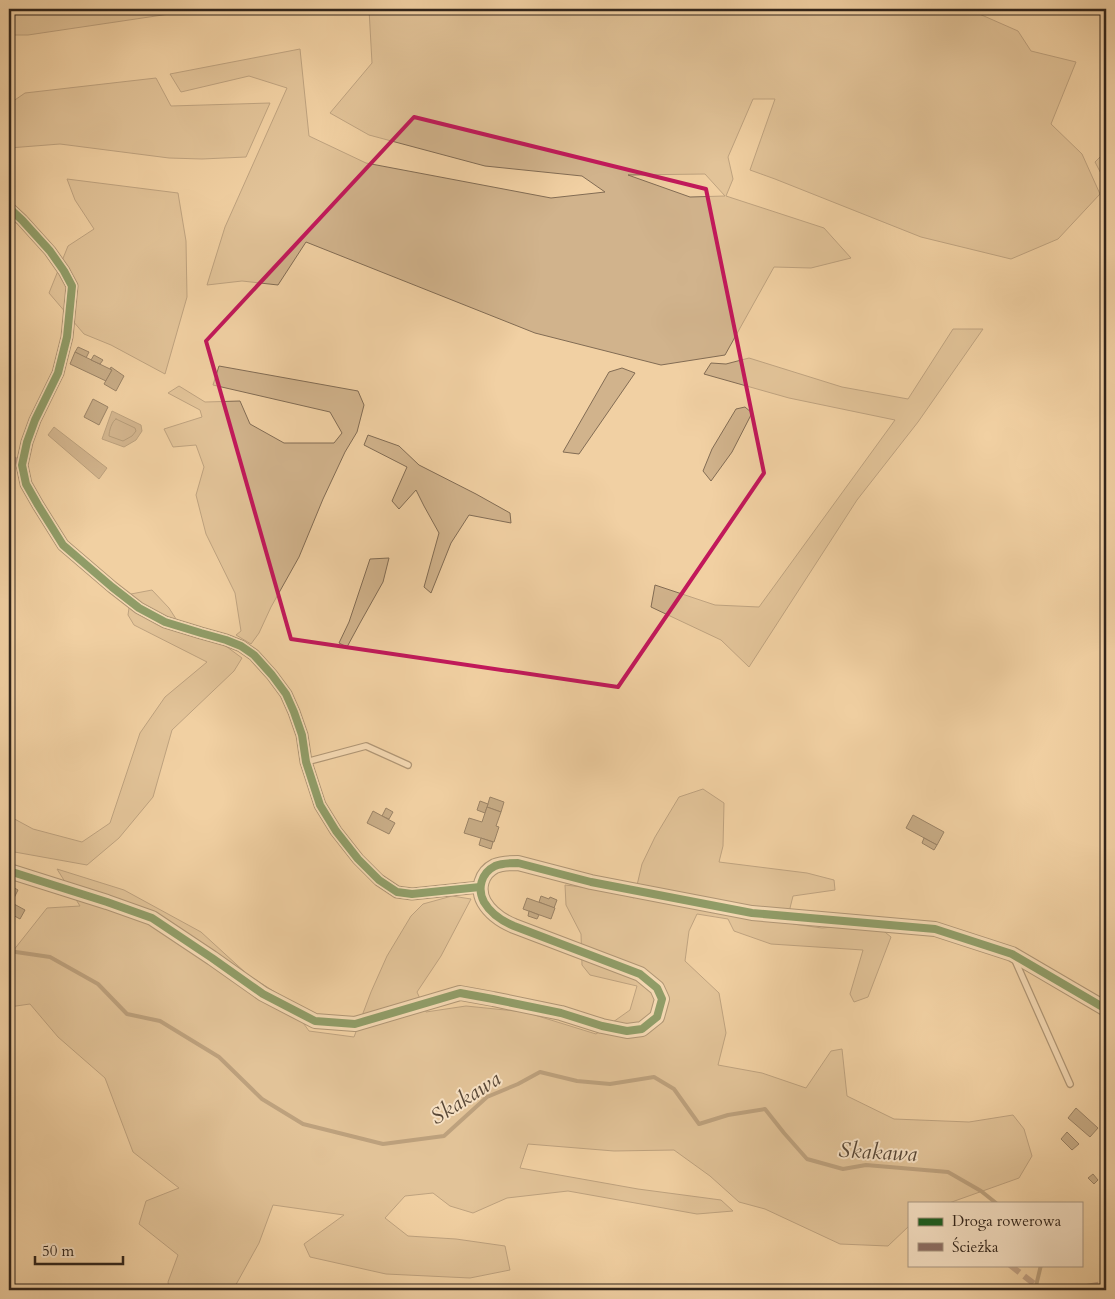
<svg xmlns="http://www.w3.org/2000/svg" width="1115" height="1299" font-family="Cardo,serif">
<style>
.green{fill:#d1b38c;stroke:#826c54;fill-rule:evenodd}
.water{fill:#b09675;stroke:#7e6951}
.lines{fill:none;stroke-linecap:round;stroke-linejoin:round}
.shore{stroke:#715e48;stroke-width:1}
.stream{stroke:#7e6951;stroke-width:4}
.building{fill:#957e62;stroke:#32251b}
.service-casing{stroke:#62503d;stroke-width:8}
.minor-casing{stroke:#62503d;stroke-width:13}
.tertiary-casing{stroke:#62503d;stroke-width:16}
.service{stroke:#f6e0c3;stroke-width:5.5}
.minor{stroke:#f6e0c3;stroke-width:11}
.tertiary{stroke:#f6e0c3;stroke-width:14}
.quiet{stroke:#8d6e63;stroke-width:6;stroke-dasharray:12 6;stroke-linecap:butt}
.cycleway-casing{stroke:#f6e0c3;stroke-width:11}
.cycleway{stroke:#1b5e20;stroke-width:8}
.marked{fill:none;stroke:#c2185b;stroke-width:4;stroke-linejoin:round}
.labels{text-anchor:middle;stroke-width:4;stroke-linejoin:round;paint-order:stroke}
.water-label{font-size:22px;font-style:italic;fill:#584736;stroke:#f6e0c3}
</style>
<rect width="100%" height="100%" fill="#f1d0a3"/>
<filter id="stains"><feTurbulence type="fractalNoise" baseFrequency=".004" numOctaves="4"/><feColorMatrix values="0 0 0 0 .2 0 0 0 0 .09 0 0 0 0 .02 0 0 0 .5 -.17"/></filter>
<radialGradient id="worn" r=".72"><stop offset=".6" stop-color="#630" stop-opacity="0"/><stop offset="1" stop-color="#630" stop-opacity=".3"/></radialGradient>
<g class="green">
<path d="M 33,9 L 203,9 L 28,35 L 9,35 L 9,23 L 16,12 Z"/>
<path d="M 369,9 L 968,9 L 1018,31 L 1031,51 L 1076,62 L 1051,124 L 1082,154 L 1100,194 L 1058,239 L 1011,259 L 921,237 L 775,179 L 750,170 L 775,99 L 753,99 L 728,157 L 733,179 L 726,196 L 824,228 L 851,258 L 811,268 L 774,267 L 725,355 L 661,365 L 535,333 L 306,242 L 278,285 L 242,281 L 207,285 L 225,227 L 287,88 L 249,76 L 181,92 L 170,74 L 300,49 L 309,136 L 366,163 L 551,198 L 605,192 L 582,176 L 485,166 L 369,135 L 330,113 L 372,63 ZM 705,174 L 725,196 L 690,197 L 628,175 Z"/>
<path d="M 156,78 L 171,106 L 270,103 L 246,157 L 202,159 L 169,158 L 60,144 L 9,148 L 9,104 L 25,93 Z"/>
<path d="M 1106,151 L 1106,183 L 1095,162 Z"/>
<path d="M 67,179 L 178,193 L 186,241 L 187,297 L 165,374 L 111,345 L 84,334 L 49,293 L 68,246 L 94,229 L 75,200 Z"/>
<path d="M 953,329 L 983,329 L 918,422 L 857,500 L 749,667 L 721,640 L 651,607 L 655,585 L 715,605 L 759,607 L 895,420 L 789,398 L 704,374 L 711,363 L 726,364 L 749,358 L 842,387 L 908,399 Z"/>
<path d="M 219,366 L 358,391 L 364,405 L 357,432 L 345,452 L 323,499 L 299,557 L 271,607 L 259,633 L 251,644 L 236,635 L 241,631 L 235,593 L 206,534 L 196,495 L 204,467 L 196,445 L 173,447 L 164,429 L 202,417 L 200,410 L 168,393 L 179,386 L 205,402 L 240,401 L 250,424 L 284,443 L 334,443 L 342,433 L 330,412 L 213,385 Z"/>
<path d="M 622,368 L 635,373 L 579,454 L 563,452 L 609,372 Z"/>
<path d="M 745,407 L 752,413 L 732,452 L 711,481 L 703,471 L 712,449 L 736,409 Z"/>
<path d="M 368,435 L 399,446 L 419,465 L 476,494 L 510,513 L 511,523 L 469,515 L 451,543 L 431,593 L 424,587 L 439,533 L 424,506 L 416,490 L 399,509 L 392,501 L 407,467 L 364,445 Z"/>
<path d="M 389,558 L 383,582 L 360,623 L 347,647 L 339,643 L 349,622 L 370,559 Z"/>
<path d="M 152,590 L 169,608 L 185,633 L 223,644 L 242,658 L 234,671 L 172,730 L 153,797 L 119,838 L 87,865 L 9,851 L 9,816 L 33,829 L 82,842 L 110,823 L 140,733 L 165,697 L 207,662 L 134,625 L 128,615 L 131,594 Z"/>
<path d="M 703,789 L 724,803 L 723,846 L 719,862 L 807,873 L 834,880 L 835,890 L 793,896 L 790,908 L 793,924 L 822,928 L 855,925 L 880,928 L 891,937 L 868,997 L 854,1002 L 850,994 L 863,950 L 771,944 L 734,931 L 728,919 L 697,914 L 689,931 L 685,961 L 719,993 L 726,1033 L 718,1065 L 762,1073 L 806,1088 L 831,1051 L 842,1049 L 847,1096 L 894,1119 L 969,1122 L 1013,1115 L 1024,1129 L 1032,1156 L 1019,1178 L 949,1203 L 909,1203 L 909,1226 L 888,1246 L 840,1244 L 765,1209 L 739,1202 L 710,1176 L 674,1150 L 614,1151 L 528,1144 L 520,1168 L 638,1189 L 721,1200 L 733,1211 L 697,1214 L 568,1191 L 507,1198 L 473,1213 L 450,1206 L 433,1193 L 405,1196 L 385,1218 L 408,1236 L 456,1239 L 505,1246 L 510,1270 L 470,1278 L 386,1274 L 310,1257 L 304,1244 L 344,1215 L 273,1205 L 259,1243 L 233,1290 L 169,1290 L 168,1282 L 178,1255 L 139,1224 L 146,1201 L 179,1188 L 133,1152 L 105,1078 L 58,1037 L 30,1004 L 9,1007 L 9,956 L 47,908 L 80,906 L 57,869 L 124,890 L 201,932 L 248,975 L 286,999 L 309,1031 L 354,1037 L 371,992 L 387,956 L 411,916 L 423,904 L 452,896 L 471,899 L 441,956 L 417,992 L 426,1012 L 466,1006 L 525,1012 L 596,1034 L 630,1010 L 637,986 L 590,975 L 582,965 L 581,934 L 566,905 L 565,885 L 607,890 L 634,898 L 642,864 L 655,837 L 679,797 Z"/>
<path d="M 1072,1286 L 1077,1290 L 995,1290 Z"/>
</g>
<g class="water">
<path d="M 112,411 L 141,425 L 142,431 L 136,440 L 124,447 L 102,439 Z"/>
<path d="M 54,427 L 107,468 L 99,479 L 48,435 Z"/>
</g>
<g class="lines">
<path class="shore" d="M 116,419 L 135,428 L 136,431 L 132,436 L 123,441 L 109,436 C 109,431 112,421 116,419 Z"/>
<g class="stream">
<path d="M 9,951 L 50,957 L 98,984 L 127,1014 L 160,1021 L 219,1057 L 262,1099 L 303,1124 L 383,1144 L 444,1136 L 487,1097 L 518,1084 L 540,1072 L 577,1081 L 610,1084 L 654,1077 L 674,1089 L 699,1124 L 728,1115 L 765,1109 L 784,1133 L 807,1159 L 843,1169 L 866,1165 L 948,1172 L 981,1191 L 996,1203"/>
<path d="M 1035,1290 L 1041,1265"/>
</g>
</g>
<g class="building">
<path d="M 78,347 L 89,352 L 86,358 L 75,352 Z"/>
<path d="M 75,352 L 112,370 L 106,381 L 70,364 Z"/>
<path d="M 94,355 L 103,360 L 100,364 L 91,360 Z"/>
<path d="M 111,367 L 124,376 L 116,391 L 104,384 L 112,370 L 110,369 Z"/>
<path d="M 93,399 L 108,407 L 99,425 L 84,417 Z"/>
<path d="M 490,797 L 504,802 L 501,812 L 487,807 Z"/>
<path d="M 480,801 L 488,804 L 485,813 L 477,810 Z"/>
<path d="M 487,807 L 501,812 L 496,826 L 499,827 L 494,842 L 464,833 L 469,818 L 482,822 Z"/>
<path d="M 386,808 L 393,812 L 389,819 L 382,816 Z"/>
<path d="M 373,811 L 395,823 L 389,834 L 367,823 Z"/>
<path d="M 913,815 L 944,832 L 937,845 L 906,828 Z"/>
<path d="M 481,838 L 493,842 L 491,849 L 479,845 Z"/>
<path d="M 924,838 L 937,845 L 934,850 L 922,843 Z"/>
<path d="M 9,885 L 18,890 L 11,904 L 9,903 Z"/>
<path d="M 541,896 L 549,899 L 550,897 L 557,900 L 554,908 L 539,902 Z"/>
<path d="M 527,898 L 555,908 L 551,919 L 523,909 Z"/>
<path d="M 14,904 L 25,910 L 20,919 L 9,913 Z"/>
<path d="M 529,911 L 539,915 L 537,919 L 528,916 Z"/>
<path d="M 1076,1108 L 1098,1128 L 1090,1137 L 1068,1118 Z"/>
<path d="M 1067,1132 L 1079,1144 L 1072,1150 L 1061,1139 Z"/>
<path d="M 1093,1174 L 1098,1180 L 1094,1184 L 1088,1178 Z"/>
</g>
<g class="lines">
<g class="service-casing">
<g id="service">
<path d="M 306,762 L 366,746 L 408,765"/>
<path d="M 1014,958 L 1070,1084"/>
</g>
</g>
<g class="minor-casing">
<path id="minor" d="M 9,208 L 22,220 L 50,251 L 64,271 L 72,286 L 67,337 L 58,373 L 35,420 L 27,442 L 22,465 L 26,484 L 38,505 L 63,545 L 112,587 L 139,608 L 165,622 L 201,633 L 226,640 L 241,646 L 254,655 L 272,675 L 286,694 L 294,712 L 302,735 L 306,762 L 320,805 L 336,831 L 358,859 L 379,880 L 397,892 L 412,894 L 480,887"/>
</g>
<g class="tertiary-casing">
<path id="tertiary" d="M 9,871 L 107,902 L 152,918 L 212,958 L 263,994 L 315,1021 L 355,1024 L 460,993 L 493,999 L 561,1013 L 602,1026 L 627,1031 L 642,1029 L 657,1017 L 662,999 L 657,988 L 640,974 L 514,926 C 502,921 491,914 484,902 C 477,889 481,873 495,866 C 502,863 510,863 518,863 L 591,882 L 752,913 L 935,929 L 1012,954 L 1106,1009"/>
</g>
<use href="#service" class="service"/>
<use href="#minor" class="minor"/>
<use href="#tertiary" class="tertiary"/>
<g class="quiet">
<path d="M 9,456 L 22,465"/>
<path d="M 1010,1265 L 1042,1290"/>
<path d="M 1069,1290 L 1103,1284 L 1106,1280"/>
</g>
<g class="cycleway-casing">
<g id="cycleway">
<path d="M 9,208 L 22,220 L 50,251 L 64,271 L 72,286 L 67,337 L 58,373 L 35,420 L 27,442 L 22,465 L 26,484 L 38,505 L 63,545 L 112,587 L 139,608 L 165,622 L 201,633 L 226,640 L 241,646 L 254,655 L 272,675 L 286,694 L 294,712 L 302,735 L 306,762 L 320,805 L 336,831 L 358,859 L 379,880 L 397,892 L 412,894 L 480,887"/>
<path d="M 9,871 L 107,902 L 152,918 L 212,958 L 263,994 L 315,1021 L 355,1024 L 460,993 L 493,999 L 561,1013 L 602,1026 L 627,1031 L 642,1029 L 657,1017 L 662,999 L 657,988 L 640,974 L 514,926 C 502,921 491,914 484,902 C 477,889 481,873 495,866 C 502,863 510,863 518,863 L 591,882 L 752,913 L 935,929 L 1012,954 L 1106,1009"/>
</g>
</g>
<use href="#cycleway" class="cycleway"/>
</g>
<path d="M0 0H1115V1299H0ZM 414,117 L 706,189 L 764,473 L 618,687 L 291,639 L 206,341 Z" fill="#f1d0a3" fill-opacity=".55" fill-rule="evenodd"/>
<path class="marked" d="M 414,117 L 706,189 L 764,473 L 618,687 L 291,639 L 206,341 Z"/>
<g class="labels">
<g class="water-label">
<text transform="translate(465 1097) rotate(-33)" y="8">Skakawa</text>
<text transform="translate(878 1151) rotate(3)" y="8">Skakawa</text>
</g>
</g>
<rect width="1115" height="1299" fill="none" stroke="#f1d0a3" stroke-width="30"/>
<rect x="10" y="10" width="1095" height="1279" fill="none" stroke="#32251b" stroke-width="2.5"/>
<rect x="15" y="15" width="1085" height="1269" fill="none" stroke="#32251b"/>
<rect x="908" y="1202" width="175" height="65" fill="#f6e0c3" stroke="#a89580"/>
<rect x="918" y="1218" width="25" height="8" fill="#1b5e20" stroke="#a89580"/>
<text x="952" y="1226" font-size="15" fill="#32251b">Droga rowerowa</text>
<rect x="918" y="1243" width="25" height="8" fill="#8d6e63" stroke="#a89580"/>
<text x="952" y="1252" font-size="15" fill="#32251b">Ścieżka</text>
<path d="M35 1256v8h88v-8" fill="none" stroke="#32251b" stroke-width="2.5"/>
<text x="42" y="1256" font-size="15" fill="#32251b" stroke="#f6e0c3" stroke-width="4" paint-order="stroke">50 m</text>
<rect width="100%" height="100%" filter="url(#stains)"/>
<rect width="100%" height="100%" fill="url(#worn)"/>
</svg>
